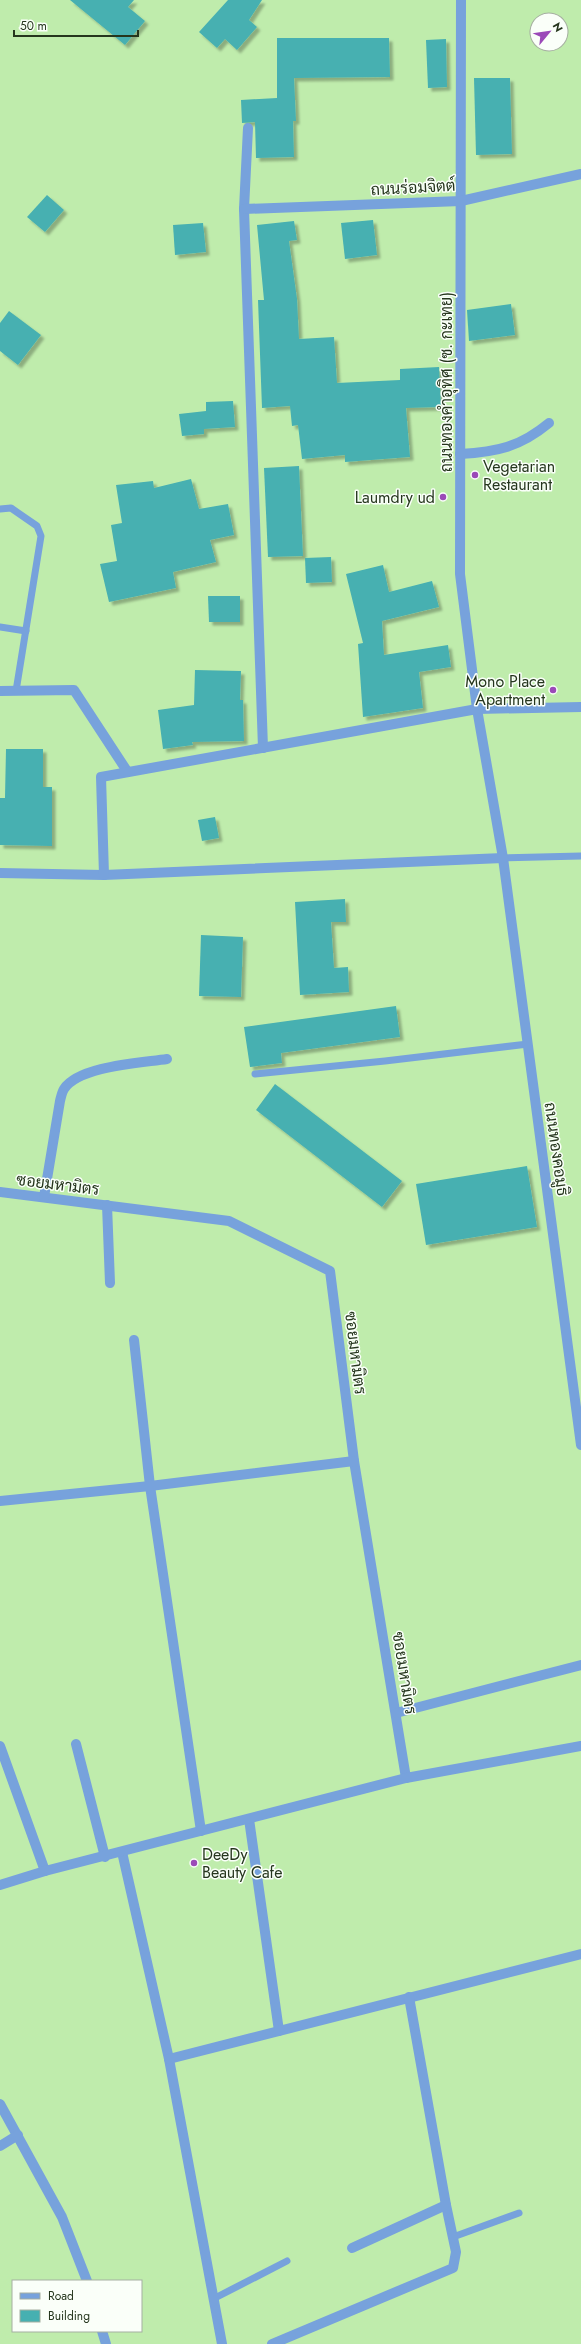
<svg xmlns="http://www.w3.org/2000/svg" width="581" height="2344" font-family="Jost,Sarabun,sans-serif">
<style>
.building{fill:#46b0b1;filter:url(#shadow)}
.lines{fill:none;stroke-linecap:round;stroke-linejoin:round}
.lane{stroke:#77a2dc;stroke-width:7}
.street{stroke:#77a2dc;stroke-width:10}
.poi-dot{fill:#9b49b8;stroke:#fafff9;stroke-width:1.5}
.labels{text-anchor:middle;stroke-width:3;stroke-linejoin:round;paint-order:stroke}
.street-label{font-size:16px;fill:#25361d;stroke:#fafff9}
.poi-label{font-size:16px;fill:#25361d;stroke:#fafff9;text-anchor:start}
</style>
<defs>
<filter id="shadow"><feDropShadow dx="3.5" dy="3.5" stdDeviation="1" flood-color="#0004"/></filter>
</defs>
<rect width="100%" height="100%" fill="#bfecac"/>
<g class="building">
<path d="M 70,0 L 134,0 L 128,7 L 145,21 L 125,45 Z"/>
<path d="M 228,0 L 262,0 L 249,20 L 257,27 L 237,50 L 225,39 L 217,48 L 199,32 Z"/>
<path d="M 277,38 L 389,38 L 390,77 L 294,78 L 296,121 L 293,121 L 294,157 L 256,158 L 255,122 L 242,123 L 241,100 L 277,98 Z"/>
<path d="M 446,39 L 447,87 L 428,88 L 426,40 Z"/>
<path d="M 474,78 L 510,78 L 512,154 L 476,155 Z"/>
<path d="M 47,195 L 64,210 L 45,232 L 27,217 Z"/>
<path d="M 373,220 L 377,255 L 345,259 L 341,223 Z"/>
<path d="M 294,221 L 297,240 L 289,241 L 297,299 L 299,339 L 334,337 L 337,383 L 400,380 L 400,369 L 439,367 L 441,407 L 406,408 L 410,457 L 345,462 L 345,455 L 302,459 L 298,425 L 292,426 L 290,406 L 262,408 L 258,300 L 264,300 L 257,225 Z"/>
<path d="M 203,223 L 206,252 L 175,255 L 173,225 Z"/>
<path d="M 511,304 L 515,335 L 469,341 L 467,310 Z"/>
<path d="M 9,311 L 41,335 L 18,365 L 0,351 L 0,323 Z"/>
<path d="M 233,401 L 235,427 L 204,429 L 204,434 L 182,436 L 179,414 L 206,411 L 206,402 Z"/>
<path d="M 299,466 L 303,556 L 268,557 L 264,468 Z"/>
<path d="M 191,479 L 199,509 L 228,504 L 234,535 L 210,540 L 216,562 L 173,572 L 176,588 L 109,602 L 100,564 L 117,561 L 111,525 L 122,523 L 116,485 L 153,481 L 154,488 Z"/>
<path d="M 331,557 L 332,582 L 306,583 L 305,558 Z"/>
<path d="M 383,565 L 389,592 L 432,581 L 439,607 L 382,621 L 384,655 L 448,645 L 451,667 L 419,672 L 423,708 L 363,717 L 358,644 L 363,643 L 346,574 Z"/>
<path d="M 208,596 L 240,596 L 240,622 L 209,622 Z"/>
<path d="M 195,670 L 241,671 L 240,700 L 243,700 L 244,741 L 192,742 L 193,745 L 163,749 L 158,710 L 194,705 Z"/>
<path d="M 6,749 L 43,749 L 43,787 L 52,787 L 52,846 L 0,845 L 0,798 L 5,798 Z"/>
<path d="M 215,817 L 219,838 L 202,841 L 198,820 Z"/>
<path d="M 345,899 L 346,922 L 331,922 L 334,968 L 348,967 L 349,992 L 300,995 L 295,902 Z"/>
<path d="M 201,935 L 243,937 L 241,997 L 199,996 Z"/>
<path d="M 396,1006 L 400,1037 L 281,1053 L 282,1063 L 250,1067 L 244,1027 Z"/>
<path d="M 275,1084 L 402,1181 L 382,1207 L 256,1110 Z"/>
<path d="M 527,1166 L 537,1227 L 426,1245 L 416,1184 Z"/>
</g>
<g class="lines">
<g class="lane">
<path d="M 0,509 L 11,508 L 37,526 L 41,536 L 16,691"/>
<path d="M 0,627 L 26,631"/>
<path d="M 503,858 L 581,856"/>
<path d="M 255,1074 L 385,1061 L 528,1044"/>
<path d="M 453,2237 L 519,2213"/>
<path d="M 213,2299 L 287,2261"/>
</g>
<g class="street">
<path d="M 461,0 L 460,574 L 477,709 L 503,858 L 581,1445"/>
<path d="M 248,128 L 244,209 L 263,748"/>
<path d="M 244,209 L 461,201 L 581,174"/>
<path d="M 460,454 C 497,452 520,447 549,423"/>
<path d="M 0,691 L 74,690 L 127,771"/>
<path d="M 0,873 L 104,875 L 503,858"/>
<path d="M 104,875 L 101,777 L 477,709 L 581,707"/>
<path d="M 0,1192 L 229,1221 L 330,1271 L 354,1461 L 406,1778"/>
<path d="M 44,1197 L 60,1101 C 61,1097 62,1092 64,1089 C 79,1066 141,1063 167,1059"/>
<path d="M 107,1205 L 110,1283"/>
<path d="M 134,1340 L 150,1486 L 201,1831"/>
<path d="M 0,1501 L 150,1486 L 354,1461"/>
<path d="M 396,1713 L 581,1665"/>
<path d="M 76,1744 L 105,1857"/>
<path d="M 0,1746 L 45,1871"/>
<path d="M 249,1819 L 279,2031"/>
<path d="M 122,1852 L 169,2059 L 222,2344"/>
<path d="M 0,1885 L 45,1871 L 406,1778 L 581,1746"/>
<path d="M 169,2059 L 581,1954"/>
<path d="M 0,2104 L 62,2217 L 87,2281"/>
<path d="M 0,2146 L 18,2135"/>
<path d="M 352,2248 L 446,2205"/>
<path d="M 102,2331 L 106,2344"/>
<path d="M 272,2344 L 453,2268 L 456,2252 L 446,2205 L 409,1997"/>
</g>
</g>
<g class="poi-dot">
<circle cx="475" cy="475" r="4"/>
<circle cx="443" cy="497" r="4"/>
<circle cx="553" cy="690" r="4"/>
<circle cx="194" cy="1863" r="4"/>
</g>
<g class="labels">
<g class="street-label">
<text transform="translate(413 187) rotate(-3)" y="6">ถนนร่อมจิตต์</text>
<text transform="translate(446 382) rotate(-90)" y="6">ถนนทองคำอุทิศ (ซ. กะเทย)</text>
<text transform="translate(557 1149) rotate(82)" y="6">ถนนทองคอมูธิ</text>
<text transform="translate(58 1184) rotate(7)" y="6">ซอยมหามิตร</text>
<text transform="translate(356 1353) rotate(83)" y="6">ซอยมหามิตร</text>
<text transform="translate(405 1673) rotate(81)" y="6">ซอยมหามิตร</text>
</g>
<g class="poi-label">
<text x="483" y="472">Vegetarian<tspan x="483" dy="18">Restaurant</tspan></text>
<text x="435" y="503" text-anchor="end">Laumdry ud</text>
<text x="545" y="687" text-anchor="end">Mono Place<tspan x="545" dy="18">Apartment</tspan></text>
<text x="202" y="1860">DeeDy<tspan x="202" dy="18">Beauty Cafe</tspan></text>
</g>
</g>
<rect x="12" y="2280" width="130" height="52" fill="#fafff9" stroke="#a5afa1"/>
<rect x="20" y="2293" width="20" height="6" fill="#77a2dc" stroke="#a5afa1"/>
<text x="48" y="2300" font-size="12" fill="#25361d">Road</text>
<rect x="20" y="2310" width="20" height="12" fill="#46b0b1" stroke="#a5afa1"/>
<text x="48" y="2320" font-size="12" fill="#25361d">Building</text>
<g transform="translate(549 32) rotate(61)"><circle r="19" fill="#fafff9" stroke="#a5afa1"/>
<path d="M0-3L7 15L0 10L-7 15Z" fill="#9b49b8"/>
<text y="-6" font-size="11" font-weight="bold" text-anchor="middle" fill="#25361d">N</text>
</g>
<path d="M14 30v6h124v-6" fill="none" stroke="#25361d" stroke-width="2"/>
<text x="20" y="30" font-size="12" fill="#25361d" stroke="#fafff9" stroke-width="3" paint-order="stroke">50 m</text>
</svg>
